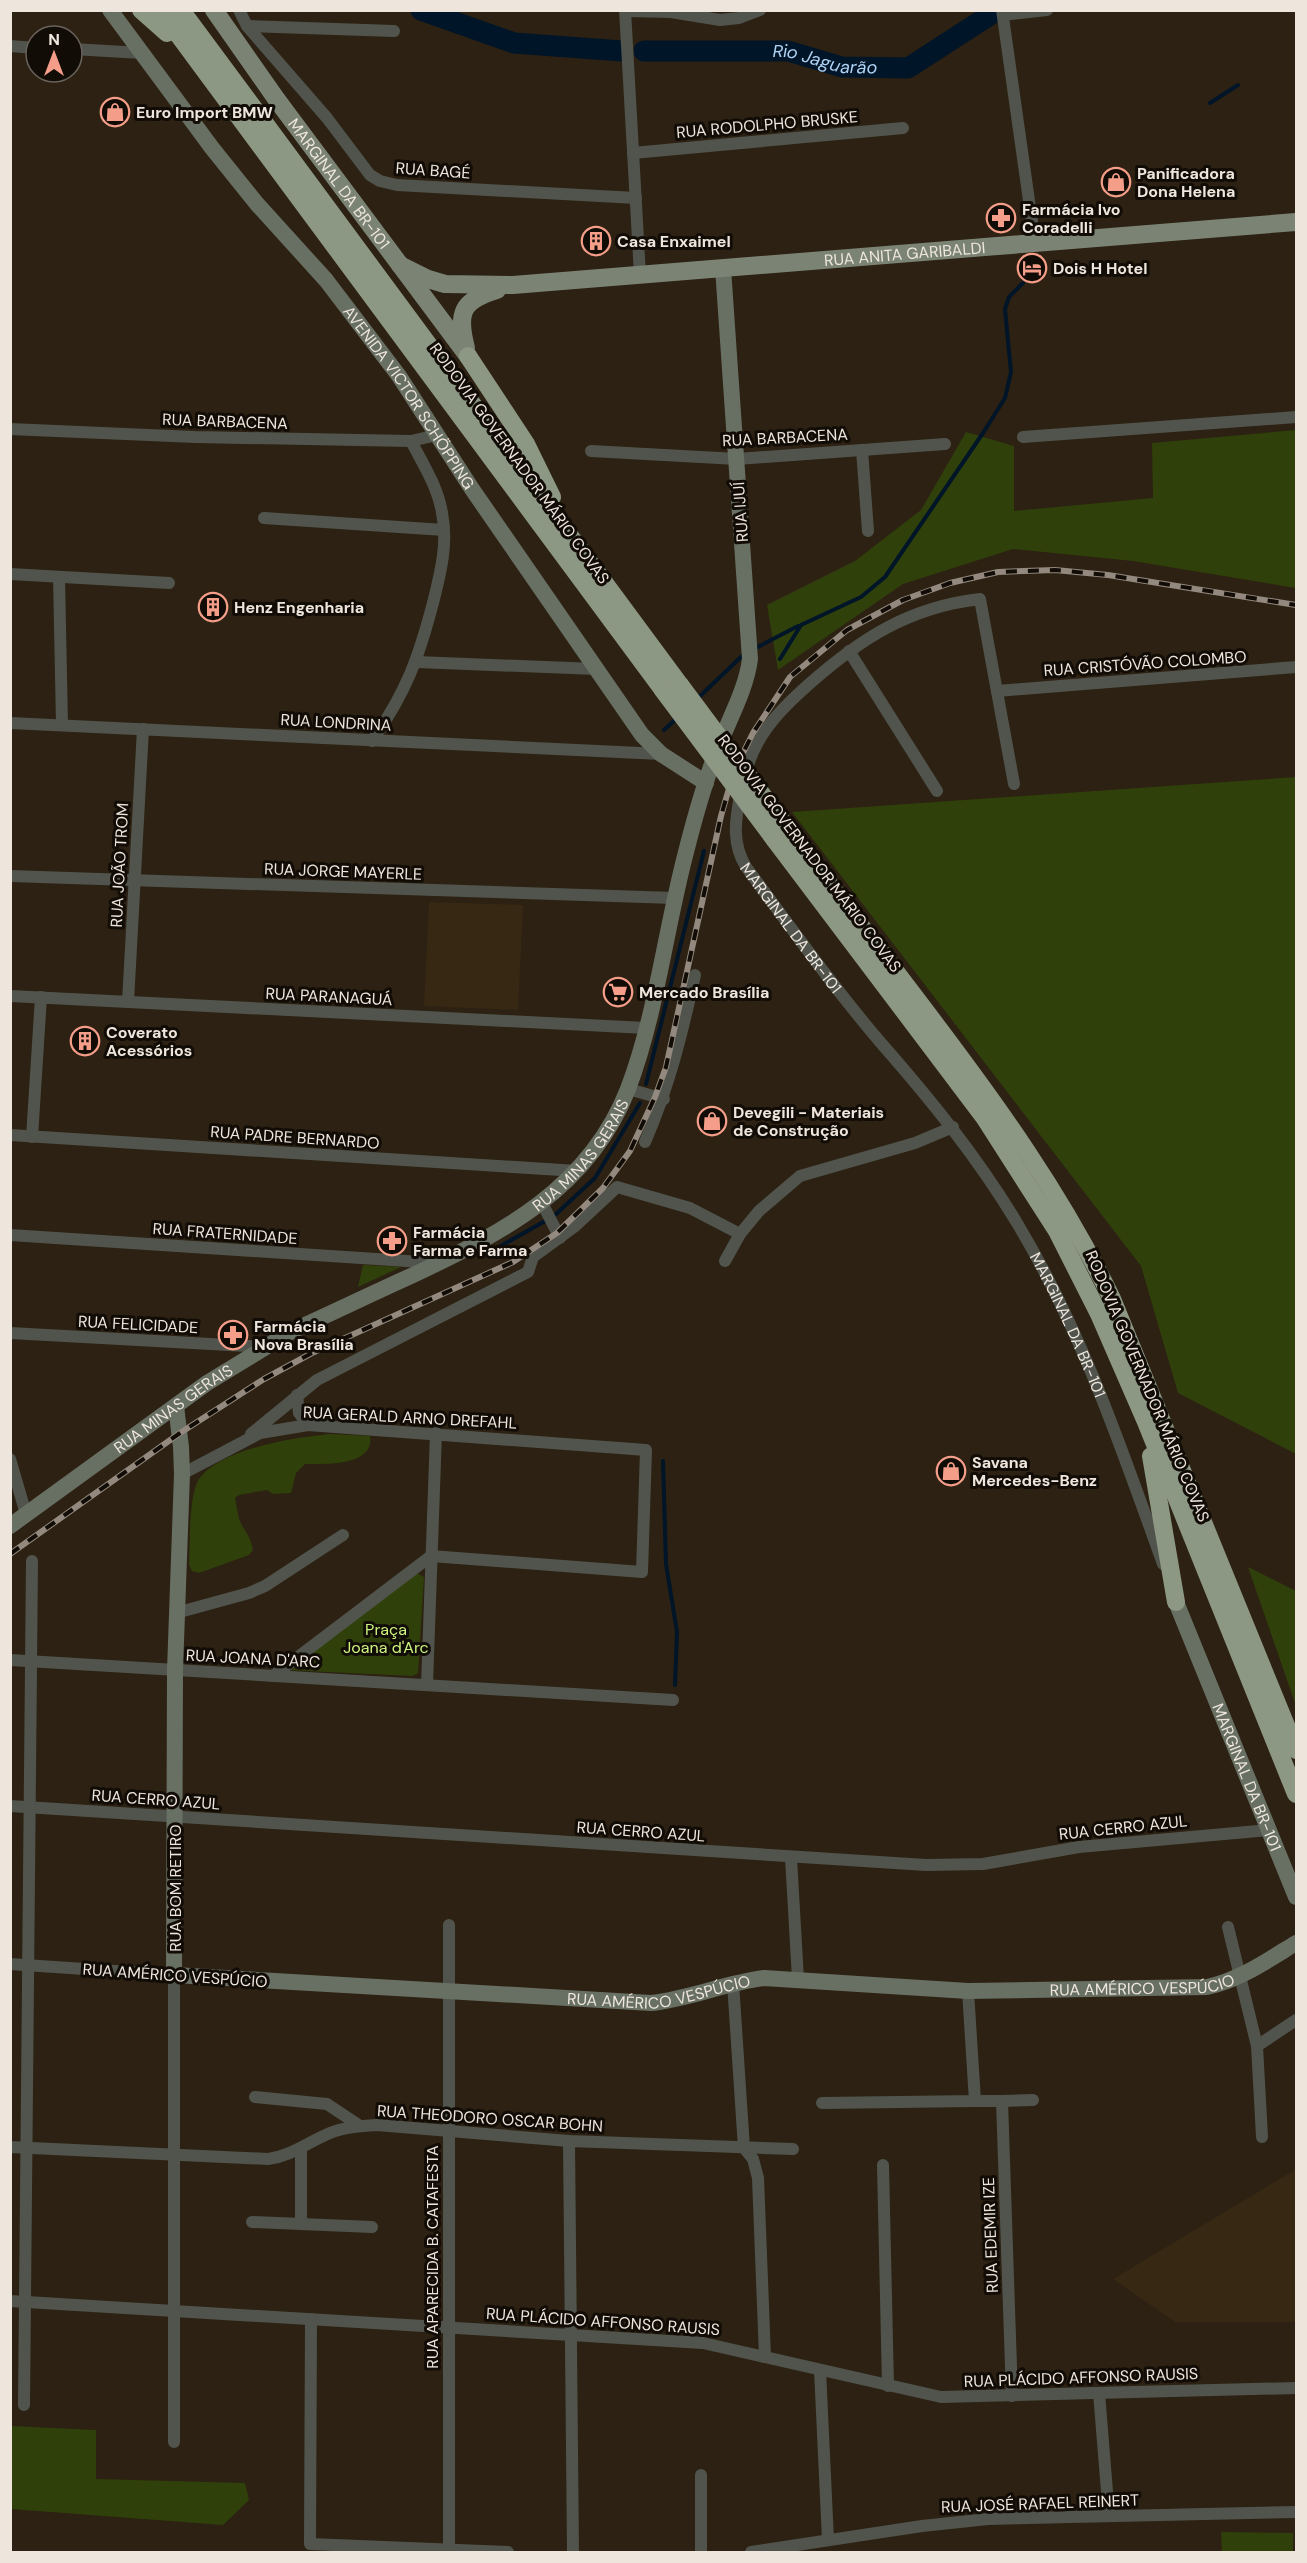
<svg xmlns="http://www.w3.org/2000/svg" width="1307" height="2563" font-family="'DM Sans',sans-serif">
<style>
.built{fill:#372813}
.green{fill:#30400a}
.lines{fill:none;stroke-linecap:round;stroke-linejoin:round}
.stream{stroke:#011528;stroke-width:4}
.river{stroke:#011528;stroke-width:21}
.street{stroke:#50544c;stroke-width:12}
.secondary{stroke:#686f63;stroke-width:16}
.primary{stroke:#7b8474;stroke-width:18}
.highway{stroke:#8c9784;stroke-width:18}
.rail-casing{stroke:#93897e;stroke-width:6}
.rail{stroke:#110c06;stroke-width:4;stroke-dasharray:11;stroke-linecap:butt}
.highway-bridge{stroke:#8c9784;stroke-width:18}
.labels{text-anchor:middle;stroke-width:6;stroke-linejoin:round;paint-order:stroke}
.poi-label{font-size:16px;font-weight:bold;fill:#eee6dd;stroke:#110c06;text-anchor:start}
.street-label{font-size:16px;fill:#eee6dd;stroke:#110c06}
.park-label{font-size:16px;fill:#cdf57f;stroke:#110c06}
.water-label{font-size:18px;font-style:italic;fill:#afd2f4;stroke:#110c06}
</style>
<rect width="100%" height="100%" fill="#2c2112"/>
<g class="built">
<path d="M 429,902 L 523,905 L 518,1010 L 424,1006 Z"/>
<path d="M 1296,2169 L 1296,2322 L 1175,2322 L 1113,2279 Z"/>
</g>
<g class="green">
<path d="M 1296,430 L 1296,588 L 1133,561 L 1013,549 L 903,584 L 778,670 L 767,605 L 855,561 L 921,510 L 966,432 L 1014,446 L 1014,511 L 1153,498 L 1152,443 Z"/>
<path d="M 1296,777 L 1296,1454 L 1178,1393 L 1141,1266 L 792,812 Z"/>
<path d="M 363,1265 L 401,1267 L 358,1287 Z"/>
<path d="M 331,1434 L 370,1436 C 375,1467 324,1464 305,1464 L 296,1473 L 291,1493 L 273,1494 L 267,1490 L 239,1495 L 235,1498 C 237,1508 238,1519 243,1527 C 248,1536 251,1539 253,1550 L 249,1555 L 199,1573 L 192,1571 L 189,1565 C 190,1545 189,1500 197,1483 C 214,1449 297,1437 331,1434 Z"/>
<path d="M 1248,1567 L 1296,1591 L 1296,1706 Z"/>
<path d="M 415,1572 L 424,1577 L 418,1673 L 413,1676 L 286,1670 Z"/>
<path d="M 10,2426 L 96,2430 L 96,2479 L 245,2483 L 249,2500 L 223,2525 L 11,2509 Z"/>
<path d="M 1221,2532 L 1293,2533 L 1293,2552 L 1222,2552 Z"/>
</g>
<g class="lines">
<g class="stream">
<path d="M 1210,103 L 1238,85"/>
<path d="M 756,648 L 798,626"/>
<path d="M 780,659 L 801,625 L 861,597 L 885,577 L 983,433 L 1005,398 L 1011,372 L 1005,309 L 1009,297 L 1023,283"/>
<path d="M 697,699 L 742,656"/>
<path d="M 664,730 L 677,718"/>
<path d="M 646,1084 L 704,851"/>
<path d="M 555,1215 L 595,1178 L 640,1103"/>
<path d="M 494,1254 L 497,1248 L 547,1220"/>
<path d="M 663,1461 L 666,1564 L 677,1632 L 675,1685"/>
</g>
<g class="river">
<path d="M 421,10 L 514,43 L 622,51"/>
<path id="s1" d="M 644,51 L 788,51 L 842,67 L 908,68 L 990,15"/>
</g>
<g class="street">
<path d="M 239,10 L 247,26 L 327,118 L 370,175 L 380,181 L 397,185 L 636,198"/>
<path d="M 625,10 L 640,275"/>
<path d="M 1002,10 L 1035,243"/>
<path d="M 625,11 L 671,12 L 720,20 L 739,18 L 760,10"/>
<path d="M 1003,15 L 1047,10"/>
<path d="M 247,26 L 394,31"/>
<path d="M 10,46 L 36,48"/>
<path d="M 72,49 L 142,53"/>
<path d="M 633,153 L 903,128"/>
<path d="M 10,429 L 195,437 L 411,441 L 437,435"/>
<path d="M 1023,437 L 1296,417"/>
<path d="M 862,450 L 868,531"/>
<path d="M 591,451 L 737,459 L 945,444"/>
<path d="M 264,518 L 444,530"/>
<path d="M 10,574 L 169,583"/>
<path d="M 59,577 L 62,725"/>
<path d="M 849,651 L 937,791"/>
<path d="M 417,662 L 596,669"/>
<path d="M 997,691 L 1296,667"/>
<path d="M 10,723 L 661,754"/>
<path d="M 372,741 C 407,691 419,657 434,599 C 441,571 448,542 442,513 C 438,487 423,464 411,441"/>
<path id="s2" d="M 1014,784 L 980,599 C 909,607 860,639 808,685 C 789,702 769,721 757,744 C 748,760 744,778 740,796 C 735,821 732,844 746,867 C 790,926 833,987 881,1043 C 931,1100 978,1158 1017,1223 C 1081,1329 1121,1447 1163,1564"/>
<path d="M 10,876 L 674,898"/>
<path d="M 10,996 L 646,1028"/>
<path d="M 128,1002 L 143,729"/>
<path d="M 628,1089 L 664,1099"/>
<path d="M 10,1135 L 577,1171"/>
<path d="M 32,1137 L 41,997"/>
<path d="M 645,1142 C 669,1087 682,1034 695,975"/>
<path d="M 542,1203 L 560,1238"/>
<path d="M 10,1235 L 437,1263"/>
<path d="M 725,1261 L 740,1234 L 759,1211 L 800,1176 L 915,1143 L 953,1127"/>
<path d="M 10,1333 L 264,1347"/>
<path d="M 297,1395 L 299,1413 L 308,1425"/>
<path d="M 251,1434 L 317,1380 L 528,1272 L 533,1257 L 574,1227 L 617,1187 L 690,1208 L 740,1234"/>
<path d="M 10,1459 L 26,1514"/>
<path d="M 182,1474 L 260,1433 L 308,1425 L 646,1450 L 642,1572 L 431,1556 L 273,1676"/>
<path d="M 176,1613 L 249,1593 L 265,1586 L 343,1535"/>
<path d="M 10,1660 L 673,1700"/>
<path d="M 427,1685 L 436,1433"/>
<path d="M 10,1806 L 926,1865 L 983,1864 L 1079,1847 L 1269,1830"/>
<path d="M 791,1858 L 798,1979"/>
<path d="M 449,1925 L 449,2552"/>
<path d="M 1228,1927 L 1257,2046 L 1262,2137"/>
<path d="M 10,1964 L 174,1975 L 174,2442"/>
<path d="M 733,1983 L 744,2148"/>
<path d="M 1257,2046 L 1296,2020"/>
<path d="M 255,2097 L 327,2104 L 360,2126"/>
<path d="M 975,2101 L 1002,2101 L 1012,2396"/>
<path d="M 1002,2101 L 1033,2100"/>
<path d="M 822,2103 L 975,2101 L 968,1991"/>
<path d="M 569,2141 L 573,2552"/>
<path d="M 10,2147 L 268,2159 C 292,2156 308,2142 330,2133 C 345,2127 361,2126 377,2125 L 569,2141 L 793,2149"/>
<path d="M 744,2148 L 753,2159 L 758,2178 L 765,2357"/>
<path d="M 301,2149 L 301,2224"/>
<path d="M 883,2165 L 888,2386"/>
<path d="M 252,2222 L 372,2227"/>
<path d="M 10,2301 L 703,2343 L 941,2397 L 1296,2388"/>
<path d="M 311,2319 L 310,2544 L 508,2552"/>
<path d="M 820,2370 L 828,2540"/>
<path d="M 1099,2393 L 1109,2516"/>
<path d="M 24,2405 L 32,1561"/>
<path d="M 701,2475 L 701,2552"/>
<path d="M 751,2552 L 922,2526 L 988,2519 L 1296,2512"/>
</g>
<g class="secondary">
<path id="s3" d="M 110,10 L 212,148 L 257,204 L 326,280 L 399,376 L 472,489 L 642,735 L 661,754 L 706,783"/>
<path id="s4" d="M 176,1406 L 181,1447 L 182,1474 L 175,1670 L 174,1975 L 651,2003 C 689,1999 725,1983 764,1978 L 968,1991 L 1207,1987 C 1240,1980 1268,1960 1296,1943"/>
<path id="s5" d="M 10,1526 L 207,1383 L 292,1331 C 332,1313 371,1294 411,1276 C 502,1233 589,1189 628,1089 C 656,1015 665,933 685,856 C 694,820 704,783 718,748 C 729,719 746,690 750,659 L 723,268"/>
<path id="s6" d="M 1176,1602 L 1296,1897"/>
</g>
<g class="primary">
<path id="s7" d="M 214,10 L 277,100 L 468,356"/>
<path id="s8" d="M 400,265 L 428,279 L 445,284 L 513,285 L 1296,222"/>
<path d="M 466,348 C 457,313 461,301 497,290"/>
</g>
<g class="highway">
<path d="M 141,10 L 167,33"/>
<path d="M 160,10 L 663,690"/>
<path d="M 181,10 L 680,685"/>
<path d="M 468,356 L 526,444 L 552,497"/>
<path d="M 787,828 C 833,890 880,951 927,1013 C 996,1104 1062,1195 1112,1299 L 1296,1750"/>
<path d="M 775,840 L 984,1117 L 1057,1231 L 1099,1314 L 1146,1422 L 1296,1794"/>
<path d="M 1151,1456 L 1176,1602"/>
</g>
<g class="rail-casing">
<path id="rail" d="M 10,1554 L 180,1433 L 264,1379 L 312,1353 L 513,1262 L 557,1233 L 603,1188 L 630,1151 L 655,1097 L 666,1067 L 721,816 L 734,771 L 753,733 L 790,677 L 847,630 L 903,600 L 950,583 L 998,572 L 1055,570 L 1108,575 L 1296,605"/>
</g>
<use href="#rail" class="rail"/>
<g class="highway-bridge">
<path d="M 680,685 L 787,828"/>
<path d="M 663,690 L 775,840"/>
</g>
</g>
<defs>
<g id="shop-ring" transform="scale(1.5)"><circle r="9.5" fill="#110c06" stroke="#f49e89" stroke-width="1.5"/><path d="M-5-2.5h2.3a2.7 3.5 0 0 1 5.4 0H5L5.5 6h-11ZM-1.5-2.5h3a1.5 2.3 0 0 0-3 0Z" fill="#f49e89"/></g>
<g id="pharmacy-ring" transform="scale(1.5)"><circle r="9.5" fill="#110c06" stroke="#f49e89" stroke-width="1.5"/><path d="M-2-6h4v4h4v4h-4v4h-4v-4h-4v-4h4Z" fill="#f49e89"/></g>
<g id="building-ring" transform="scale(1.5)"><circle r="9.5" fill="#110c06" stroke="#f49e89" stroke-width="1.5"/><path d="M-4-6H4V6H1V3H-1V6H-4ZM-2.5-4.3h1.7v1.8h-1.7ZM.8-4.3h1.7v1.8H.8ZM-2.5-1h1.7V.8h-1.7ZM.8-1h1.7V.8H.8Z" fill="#f49e89"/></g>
<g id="hotel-ring" transform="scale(1.5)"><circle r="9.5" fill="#110c06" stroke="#f49e89" stroke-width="1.5"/><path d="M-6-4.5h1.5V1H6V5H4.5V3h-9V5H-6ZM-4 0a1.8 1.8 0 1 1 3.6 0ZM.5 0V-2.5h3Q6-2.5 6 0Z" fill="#f49e89"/></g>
<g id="supermarket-ring" transform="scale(1.5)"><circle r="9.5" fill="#110c06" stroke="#f49e89" stroke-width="1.5"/><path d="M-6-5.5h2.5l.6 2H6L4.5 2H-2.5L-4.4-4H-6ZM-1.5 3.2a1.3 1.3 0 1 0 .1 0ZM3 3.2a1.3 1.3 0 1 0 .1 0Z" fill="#f49e89"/></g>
</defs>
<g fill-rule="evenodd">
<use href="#shop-ring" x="115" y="112"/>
<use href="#shop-ring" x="1116" y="182"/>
<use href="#pharmacy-ring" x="1001" y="218"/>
<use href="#building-ring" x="596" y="241"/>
<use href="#hotel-ring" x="1032" y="268"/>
<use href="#building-ring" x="213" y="607"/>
<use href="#supermarket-ring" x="618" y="992"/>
<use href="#building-ring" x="85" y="1041"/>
<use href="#shop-ring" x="712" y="1121"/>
<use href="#pharmacy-ring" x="392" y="1241"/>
<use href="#pharmacy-ring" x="233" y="1335"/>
<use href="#shop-ring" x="951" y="1471"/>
</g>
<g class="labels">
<g class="poi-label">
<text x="136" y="118">Euro Import BMW</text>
<text x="1137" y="179">Panificadora<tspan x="1137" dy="18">Dona Helena</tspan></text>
<text x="1022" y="215">Farmácia Ivo<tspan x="1022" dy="18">Coradelli</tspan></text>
<text x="617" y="247">Casa Enxaimel</text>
<text x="1053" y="274">Dois H Hotel</text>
<text x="234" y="613">Henz Engenharia</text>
<text x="639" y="998">Mercado Brasília</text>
<text x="106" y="1038">Coverato<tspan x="106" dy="18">Acessórios</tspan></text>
<text x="733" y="1118">Devegili - Materiais<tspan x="733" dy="18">de Construção</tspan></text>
<text x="413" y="1238">Farmácia<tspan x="413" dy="18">Farma e Farma</tspan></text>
<text x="254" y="1332">Farmácia<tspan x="254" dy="18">Nova Brasília</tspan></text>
<text x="972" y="1468">Savana<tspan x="972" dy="18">Mercedes-Benz</tspan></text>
</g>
<g class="street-label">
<text transform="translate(767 124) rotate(-5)" y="6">RUA RODOLPHO BRUSKE</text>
<text transform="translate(433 170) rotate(4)" y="6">RUA BAGÉ</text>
<text dy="6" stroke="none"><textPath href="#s7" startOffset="214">MARGINAL DA BR-101</textPath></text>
<text dy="6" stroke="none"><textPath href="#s8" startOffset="510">RUA ANITA GARIBALDI</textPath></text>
<text dy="6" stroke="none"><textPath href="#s3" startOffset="490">AVENIDA VICTOR SCHÖPPING</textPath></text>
<text transform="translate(225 421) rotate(2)" y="6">RUA BARBACENA</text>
<text transform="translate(785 437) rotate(-3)" y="6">RUA BARBACENA</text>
<text transform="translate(520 463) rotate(54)" y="6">RODOVIA GOVERNADOR MÁRIO COVAS</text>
<text transform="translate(740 512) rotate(-94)" y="6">RUA IJUÍ</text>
<text transform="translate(1145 663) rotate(-4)" y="6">RUA CRISTÓVÃO COLOMBO</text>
<text transform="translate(336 722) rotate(3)" y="6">RUA LONDRINA</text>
<text transform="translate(810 853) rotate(53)" y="6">RODOVIA GOVERNADOR MÁRIO COVAS</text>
<text transform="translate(119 865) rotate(-87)" y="6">RUA JOÃO TROM</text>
<text transform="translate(343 871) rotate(2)" y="6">RUA JORGE MAYERLE</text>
<text dy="6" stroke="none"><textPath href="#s2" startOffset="666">MARGINAL DA BR-101</textPath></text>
<text transform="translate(329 996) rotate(3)" y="6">RUA PARANAGUÁ</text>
<text transform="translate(295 1137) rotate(4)" y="6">RUA PADRE BERNARDO</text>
<text dy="6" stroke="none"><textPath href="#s5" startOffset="686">RUA MINAS GERAIS</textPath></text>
<text transform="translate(225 1233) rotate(4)" y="6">RUA FRATERNIDADE</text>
<text transform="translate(138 1324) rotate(3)" y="6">RUA FELICIDADE</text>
<text dy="6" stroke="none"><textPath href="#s2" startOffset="1152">MARGINAL DA BR-101</textPath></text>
<text transform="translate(1148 1386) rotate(67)" y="6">RODOVIA GOVERNADOR MÁRIO COVAS</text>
<text dy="6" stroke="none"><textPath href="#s5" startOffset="201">RUA MINAS GERAIS</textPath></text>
<text transform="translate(410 1417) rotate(3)" y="6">RUA GERALD ARNO DREFAHL</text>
<text transform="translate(253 1658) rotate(3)" y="6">RUA JOANA D'ARC</text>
<text dy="6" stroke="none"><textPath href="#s6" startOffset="189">MARGINAL DA BR-101</textPath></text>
<text transform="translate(156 1799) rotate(4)" y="6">RUA CERRO AZUL</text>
<text transform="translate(1123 1827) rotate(-6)" y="6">RUA CERRO AZUL</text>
<text transform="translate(641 1831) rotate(4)" y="6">RUA CERRO AZUL</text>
<text transform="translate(175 1888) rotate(-90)" y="6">RUA BOM RETIRO</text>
<text transform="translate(175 1975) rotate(4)" y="6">RUA AMÉRICO VESPÚCIO</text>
<text dy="6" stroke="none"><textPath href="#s4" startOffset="1542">RUA AMÉRICO VESPÚCIO</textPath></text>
<text dy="6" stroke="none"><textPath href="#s4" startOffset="1056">RUA AMÉRICO VESPÚCIO</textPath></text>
<text transform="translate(490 2118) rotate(4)" y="6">RUA THEODORO OSCAR BOHN</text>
<text transform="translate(990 2235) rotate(-92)" y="6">RUA EDEMIR IZE</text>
<text transform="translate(432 2257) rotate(-90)" y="6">RUA APARECIDA B. CATAFESTA</text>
<text transform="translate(603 2321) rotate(4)" y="6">RUA PLÁCIDO AFFONSO RAUSIS</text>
<text transform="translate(1081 2377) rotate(-2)" y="6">RUA PLÁCIDO AFFONSO RAUSIS</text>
<text transform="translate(1040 2503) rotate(-2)" y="6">RUA JOSÉ RAFAEL REINERT</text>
</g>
<g class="park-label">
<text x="386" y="1635">Praça<tspan x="386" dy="18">Joana d'Arc</tspan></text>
</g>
<g class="water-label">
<text dy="6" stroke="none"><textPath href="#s1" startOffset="182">Rio Jaguarão</textPath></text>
</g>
</g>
<rect width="1307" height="2563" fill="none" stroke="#eee6dd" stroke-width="24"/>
<g transform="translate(54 54)"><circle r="28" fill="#110c06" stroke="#69635c" stroke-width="1.5"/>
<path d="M0-4.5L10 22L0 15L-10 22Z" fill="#f49e89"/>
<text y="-9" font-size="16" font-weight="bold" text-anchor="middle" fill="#eee6dd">N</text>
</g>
</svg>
